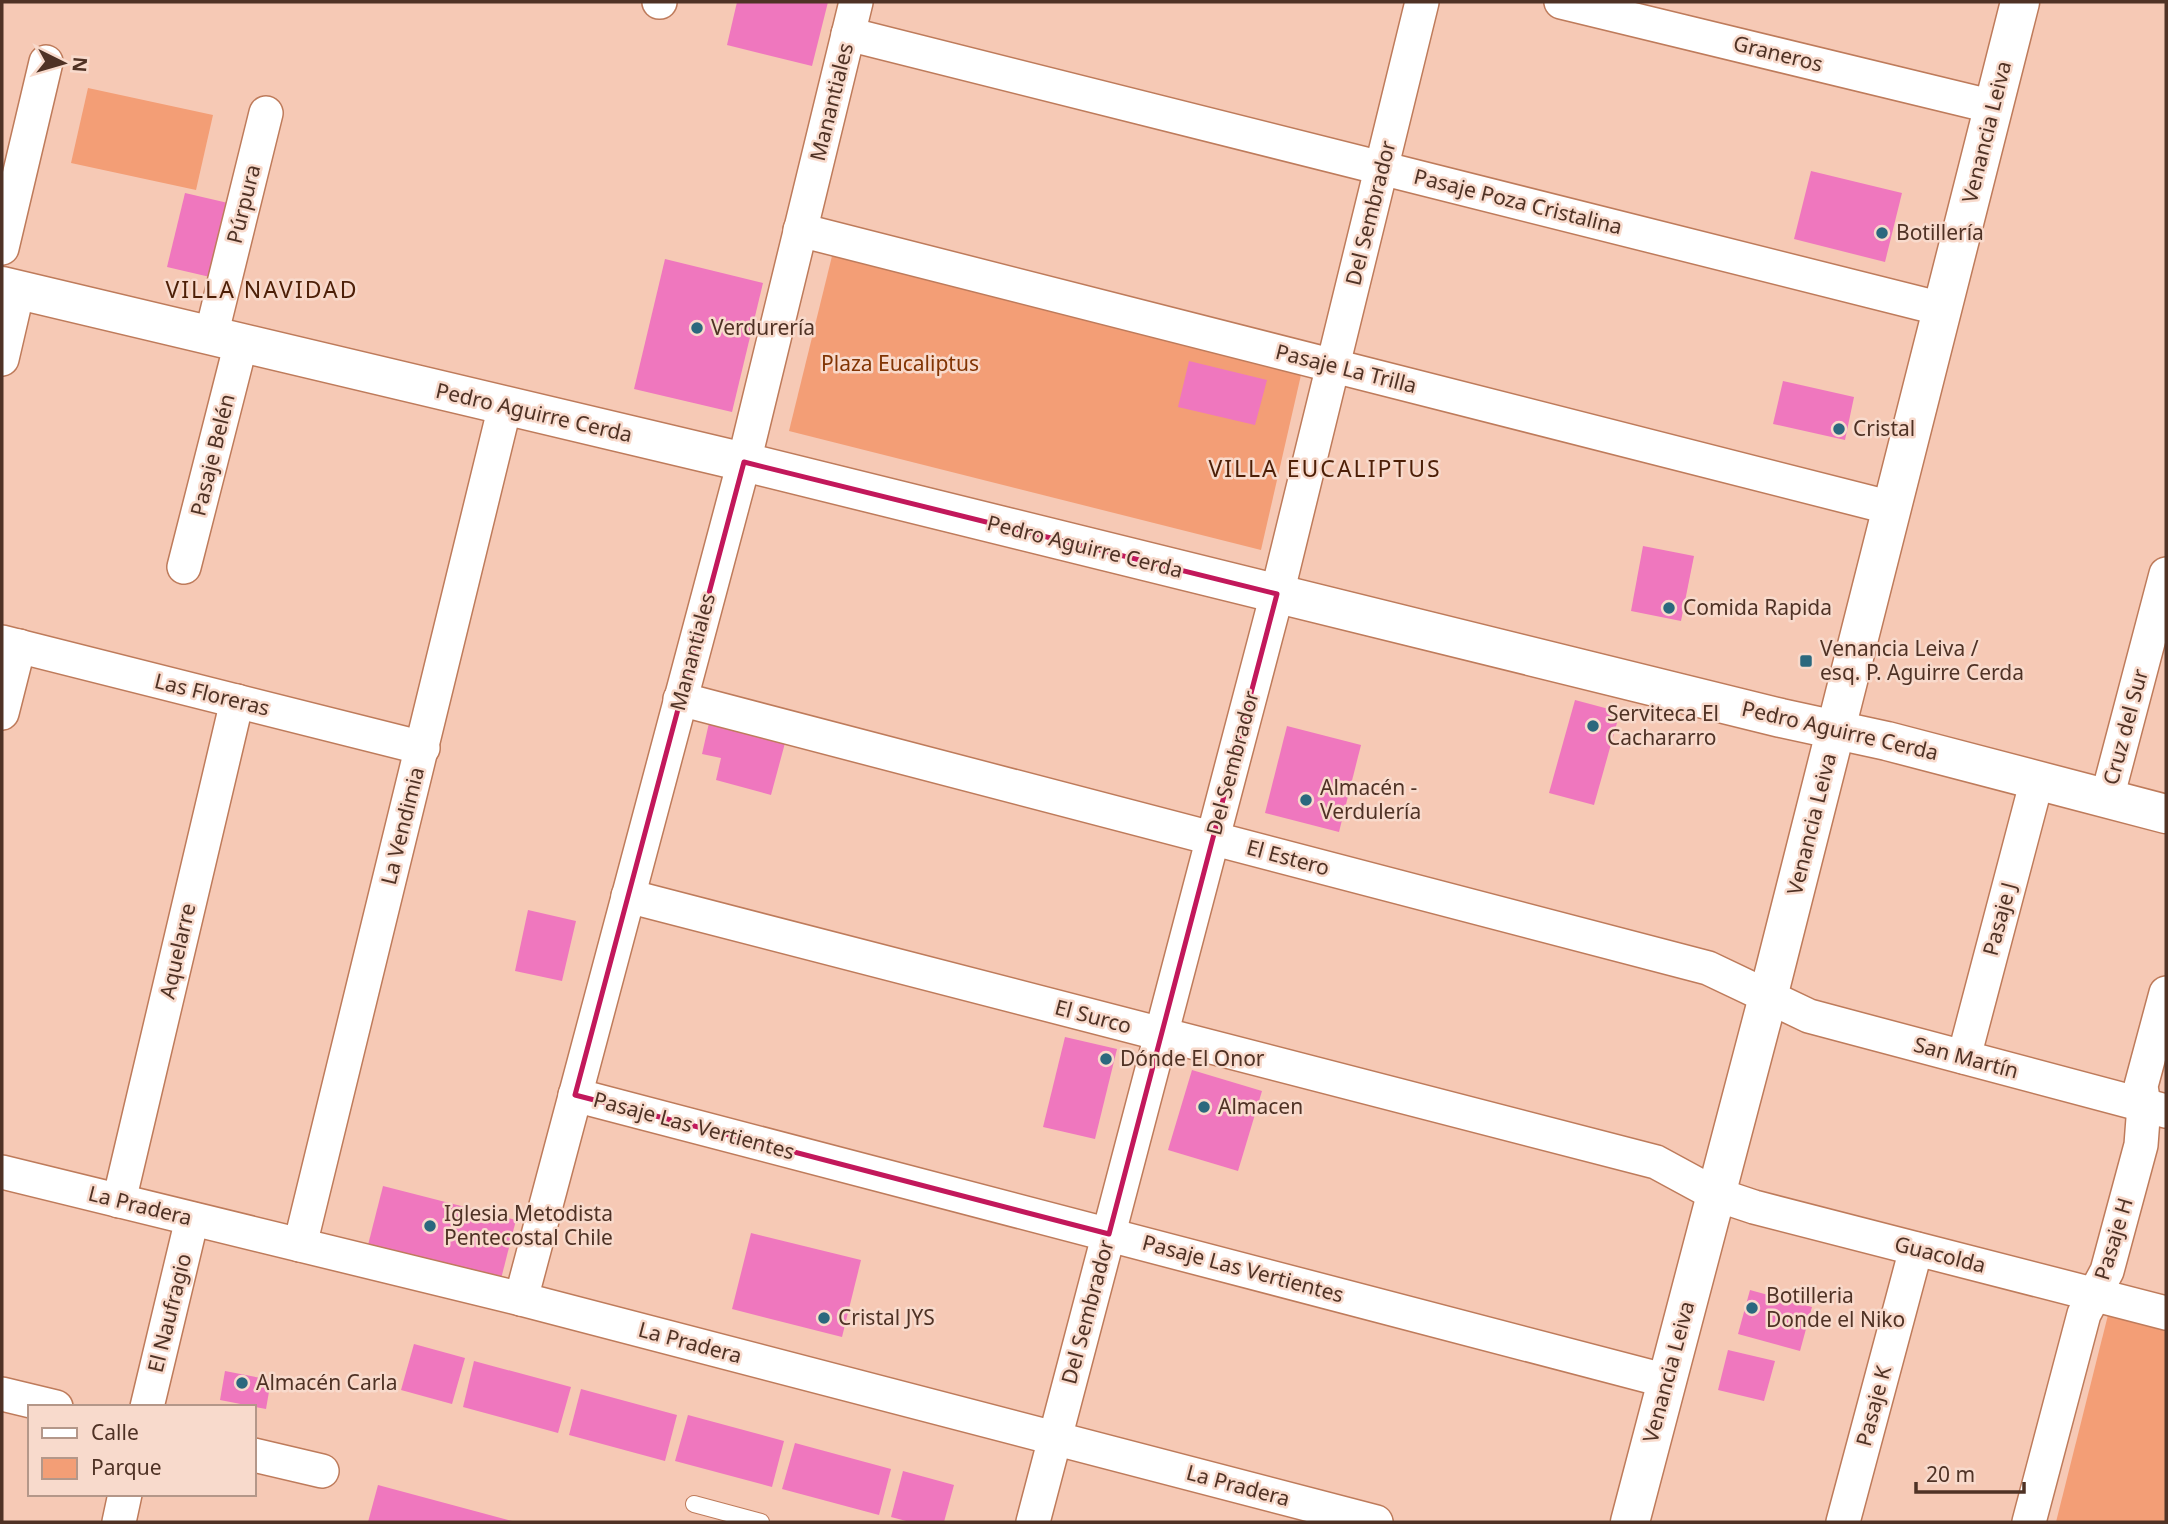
<svg xmlns="http://www.w3.org/2000/svg" width="2168" height="1524" font-family="'Noto Sans',sans-serif">
<style>
.park{fill:#f39e76}
.building{fill:#ef77be}
.lines{fill:none;stroke-linecap:round;stroke-linejoin:round}
.service-casing{stroke:#be7b5b;stroke-width:18}
.minor-casing{stroke:#be7b5b;stroke-width:36}
.tertiary-casing{stroke:#be7b5b;stroke-width:41}
.service{stroke:#fff;stroke-width:16}
.minor{stroke:#fff;stroke-width:33}
.tertiary{stroke:#fff;stroke-width:38}
.marked{fill:none;stroke:#c2185b;stroke-width:5;stroke-linejoin:round}
.poi-dot{fill:#2b687e;stroke:#f8dacc;stroke-width:2.5}
.labels{text-anchor:middle;stroke-width:5;stroke-linejoin:round;paint-order:stroke}
.street-label{font-size:21px;fill:#4f3225;stroke:#f8dacc}
.poi-label{font-size:21px;fill:#4f3225;stroke:#f8dacc;text-anchor:start}
.park-label{font-size:21px;fill:#813403;stroke:#f8dacc}
.neighbourhood-label{font-size:23px;letter-spacing:2px;fill:#4d1f07;stroke:#f8dacc}
</style>
<rect width="100%" height="100%" fill="#f6c9b5"/>
<g class="park">
<path d="M 88,88 L 213,115 L 196,190 L 71,163 Z"/>
<path d="M 833,252 L 1301,375 L 1261,550 L 789,431 Z"/>
<path d="M 2109,1311 L 2166,1326 L 2166,1522 L 2056,1522 Z"/>
</g>
<g class="building">
<path d="M 737,2 L 828,2 L 812,66 L 727,45 Z"/>
<path d="M 1811,171 L 1902,193 L 1885,262 L 1794,239 Z"/>
<path d="M 185,193 L 228,203 L 210,277 L 167,267 Z"/>
<path d="M 665,259 L 763,283 L 732,412 L 634,389 Z"/>
<path d="M 1189,361 L 1267,380 L 1255,425 L 1178,407 Z"/>
<path d="M 1783,381 L 1854,397 L 1845,440 L 1773,424 Z"/>
<path d="M 1643,546 L 1694,556 L 1681,621 L 1631,611 Z"/>
<path d="M 1575,700 L 1620,712 L 1594,805 L 1549,793 Z"/>
<path d="M 709,723 L 785,743 L 771,795 L 716,780 L 721,758 L 702,754 Z"/>
<path d="M 1287,726 L 1361,745 L 1339,832 L 1265,813 Z"/>
<path d="M 528,910 L 576,921 L 562,981 L 515,971 Z"/>
<path d="M 1065,1037 L 1117,1049 L 1095,1139 L 1043,1127 Z"/>
<path d="M 1192,1070 L 1262,1091 L 1238,1171 L 1168,1150 Z"/>
<path d="M 383,1186 L 516,1220 L 501,1279 L 368,1245 Z"/>
<path d="M 751,1233 L 861,1260 L 842,1337 L 732,1309 Z"/>
<path d="M 1750,1290 L 1812,1307 L 1800,1351 L 1738,1334 Z"/>
<path d="M 414,1344 L 465,1358 L 452,1404 L 401,1390 Z"/>
<path d="M 1728,1350 L 1775,1361 L 1764,1401 L 1718,1390 Z"/>
<path d="M 474,1361 L 571,1387 L 558,1433 L 463,1407 Z"/>
<path d="M 225,1371 L 271,1380 L 266,1409 L 220,1400 Z"/>
<path d="M 581,1389 L 677,1415 L 665,1461 L 569,1435 Z"/>
<path d="M 688,1415 L 784,1441 L 772,1487 L 675,1461 Z"/>
<path d="M 795,1443 L 891,1469 L 879,1515 L 782,1489 Z"/>
<path d="M 903,1471 L 954,1485 L 944,1522 L 910,1522 L 891,1517 Z"/>
<path d="M 378,1485 L 512,1521 L 512,1522 L 368,1522 Z"/>
</g>
<g class="lines">
<g class="service-casing">
<path id="service" d="M 694,1504 L 761,1522"/>
</g>
<g class="minor-casing">
<g id="minor">
<path d="M 659,2 L 660,2"/>
<path d="M 1561,2 L 1994,107"/>
<path d="M 848,34 L 1942,309"/>
<path d="M 800,230 L 1892,508"/>
<path d="M 2,248 L 46,62"/>
<path d="M 211,336 L 266,113"/>
<path d="M 2,359 L 18,290"/>
<path d="M 184,567 L 241,343"/>
<path d="M 2,642 L 423,748"/>
<path d="M 680,699 L 1708,968 L 1809,1016 L 2166,1111"/>
<path d="M 2,713 L 19,646"/>
<path d="M 2107,798 L 2166,574"/>
<path d="M 628,896 L 1656,1162 L 1715,1194 L 1754,1207 L 2166,1313"/>
<path d="M 1964,1057 L 2037,780"/>
<path d="M 575,1095 L 1667,1381"/>
<path d="M 2,1172 L 521,1299 L 1376,1522"/>
<path d="M 119,1201 L 237,701"/>
<path d="M 300,1245 L 505,406"/>
<path d="M 521,1299 L 744,462 L 856,2"/>
<path d="M 2,1394 L 56,1407"/>
<path d="M 147,1407 L 192,1219"/>
<path d="M 254,1455 L 322,1471"/>
<path d="M 119,1522 L 125,1494"/>
<path d="M 1033,1522 L 1277,594 L 1422,2"/>
<path d="M 1843,1522 L 1916,1249"/>
<path d="M 2029,1522 L 2084,1314 L 2107,1271 L 2141,1145 L 2144,1105 L 2141,1086 L 2166,993"/>
</g>
</g>
<g class="tertiary-casing">
<g id="tertiary">
<path d="M 2,286 L 744,462 L 1781,718 L 1887,741 L 2166,814"/>
<path d="M 1630,1522 L 1768,997 L 2020,2"/>
</g>
</g>
<use href="#service" class="service"/>
<use href="#minor" class="minor"/>
<use href="#tertiary" class="tertiary"/>
</g>
<path class="marked" d="M 744,462 L 1277,594 L 1109,1234 L 575,1095 Z"/>
<g class="poi-dot">
<circle cx="1882" cy="233" r="7"/>
<circle cx="697" cy="328" r="7"/>
<circle cx="1839" cy="429" r="7"/>
<circle cx="1669" cy="608" r="7"/>
<rect x="1799" y="654" width="14" height="14" rx="3.5"/>
<circle cx="1593" cy="726" r="7"/>
<circle cx="1306" cy="800" r="7"/>
<circle cx="1106" cy="1059" r="7"/>
<circle cx="1204" cy="1107" r="7"/>
<circle cx="430" cy="1226" r="7"/>
<circle cx="1752" cy="1308" r="7"/>
<circle cx="824" cy="1318" r="7"/>
<circle cx="242" cy="1383" r="7"/>
</g>
<g class="labels">
<g class="street-label">
<text transform="translate(1778 54) rotate(14)" y="7">Graneros</text>
<text transform="translate(832 102) rotate(-76)" y="7">Manantiales</text>
<text transform="translate(1987 132) rotate(-76)" y="7">Venancia Leiva</text>
<text transform="translate(1518 202) rotate(14)" y="7">Pasaje Poza Cristalina</text>
<text transform="translate(244 204) rotate(-76)" y="7">Púrpura</text>
<text transform="translate(1371 213) rotate(-76)" y="7">Del Sembrador</text>
<text transform="translate(1346 369) rotate(14)" y="7">Pasaje La Trilla</text>
<text transform="translate(534 413) rotate(13)" y="7">Pedro Aguirre Cerda</text>
<text transform="translate(213 455) rotate(-76)" y="7">Pasaje Belén</text>
<text transform="translate(1085 547) rotate(14)" y="7">Pedro Aguirre Cerda</text>
<text transform="translate(693 652) rotate(-75)" y="7">Manantiales</text>
<text transform="translate(212 695) rotate(14)" y="7">Las Floreras</text>
<text transform="translate(2126 727) rotate(-75)" y="7">Cruz del Sur</text>
<text transform="translate(1840 731) rotate(13)" y="7">Pedro Aguirre Cerda</text>
<text transform="translate(1233 763) rotate(-75)" y="7">Del Sembrador</text>
<text transform="translate(1812 824) rotate(-76)" y="7">Venancia Leiva</text>
<text transform="translate(403 826) rotate(-76)" y="7">La Vendimia</text>
<text transform="translate(1288 858) rotate(15)" y="7">El Estero</text>
<text transform="translate(2000 919) rotate(-75)" y="7">Pasaje J</text>
<text transform="translate(178 951) rotate(-77)" y="7">Aquelarre</text>
<text transform="translate(1093 1017) rotate(15)" y="7">El Surco</text>
<text transform="translate(1966 1058) rotate(15)" y="7">San Martín</text>
<text transform="translate(694 1126) rotate(15)" y="7">Pasaje Las Vertientes</text>
<text transform="translate(140 1206) rotate(14)" y="7">La Pradera</text>
<text transform="translate(2114 1239) rotate(-73)" y="7">Pasaje H</text>
<text transform="translate(1940 1255) rotate(14)" y="7">Guacolda</text>
<text transform="translate(1243 1269) rotate(15)" y="7">Pasaje Las Vertientes</text>
<text transform="translate(1088 1312) rotate(-75)" y="7">Del Sembrador</text>
<text transform="translate(170 1313) rotate(-76)" y="7">El Naufragio</text>
<text transform="translate(690 1343) rotate(15)" y="7">La Pradera</text>
<text transform="translate(1669 1372) rotate(-75)" y="7">Venancia Leiva</text>
<text transform="translate(1874 1406) rotate(-75)" y="7">Pasaje K</text>
<text transform="translate(1238 1486) rotate(15)" y="7">La Pradera</text>
</g>
<g class="poi-label">
<text x="1896" y="240">Botillería</text>
<text x="711" y="335">Verdurería</text>
<text x="1853" y="436">Cristal</text>
<text x="1683" y="615">Comida Rapida</text>
<text x="1820" y="656">Venancia Leiva /<tspan x="1820" dy="24">esq. P. Aguirre Cerda</tspan></text>
<text x="1607" y="721">Serviteca El<tspan x="1607" dy="24">Cachararro</tspan></text>
<text x="1320" y="795">Almacén -<tspan x="1320" dy="24">Verdulería</tspan></text>
<text x="1120" y="1066">Dónde El Onor</text>
<text x="1218" y="1114">Almacen</text>
<text x="444" y="1221">Iglesia Metodista<tspan x="444" dy="24">Pentecostal Chile</tspan></text>
<text x="1766" y="1303">Botilleria<tspan x="1766" dy="24">Donde el Niko</tspan></text>
<text x="838" y="1325">Cristal JYS</text>
<text x="256" y="1390">Almacén Carla</text>
</g>
<g class="park-label">
<text x="900" y="371">Plaza Eucaliptus</text>
</g>
<g class="neighbourhood-label">
<text x="262" y="298">VILLA NAVIDAD</text>
<text x="1325" y="477">VILLA EUCALIPTUS</text>
</g>
</g>
<rect width="2168" height="1524" fill="none" stroke="#4f3225" stroke-width="7"/>
<rect x="28" y="1405" width="228" height="91" fill="#f8dacc" stroke="#b49789" stroke-width="2"/>
<rect x="42" y="1428" width="35" height="10" fill="#ffffff" stroke="#b49789" stroke-width="2"/>
<text x="91" y="1440" font-size="21" fill="#4f3225">Calle</text>
<rect x="42" y="1458" width="35" height="21" fill="#f39e76" stroke="#b49789" stroke-width="2"/>
<text x="91" y="1475" font-size="21" fill="#4f3225">Parque</text>
<g transform="translate(63 63) rotate(95)" stroke="#f8dacc" stroke-width="5" paint-order="stroke">
<path d="M0-5L12 26L0 18L-12 26Z" fill="#4f3225"/>
<text y="-10" font-size="19" font-weight="bold" text-anchor="middle" fill="#4f3225">N</text>
</g>
<path d="M1916 1482v10h108v-10" fill="none" stroke="#4f3225" stroke-width="3.5"/>
<text x="1926" y="1482" font-size="21" fill="#4f3225" stroke="#f8dacc" stroke-width="5" paint-order="stroke">20 m</text>
</svg>
